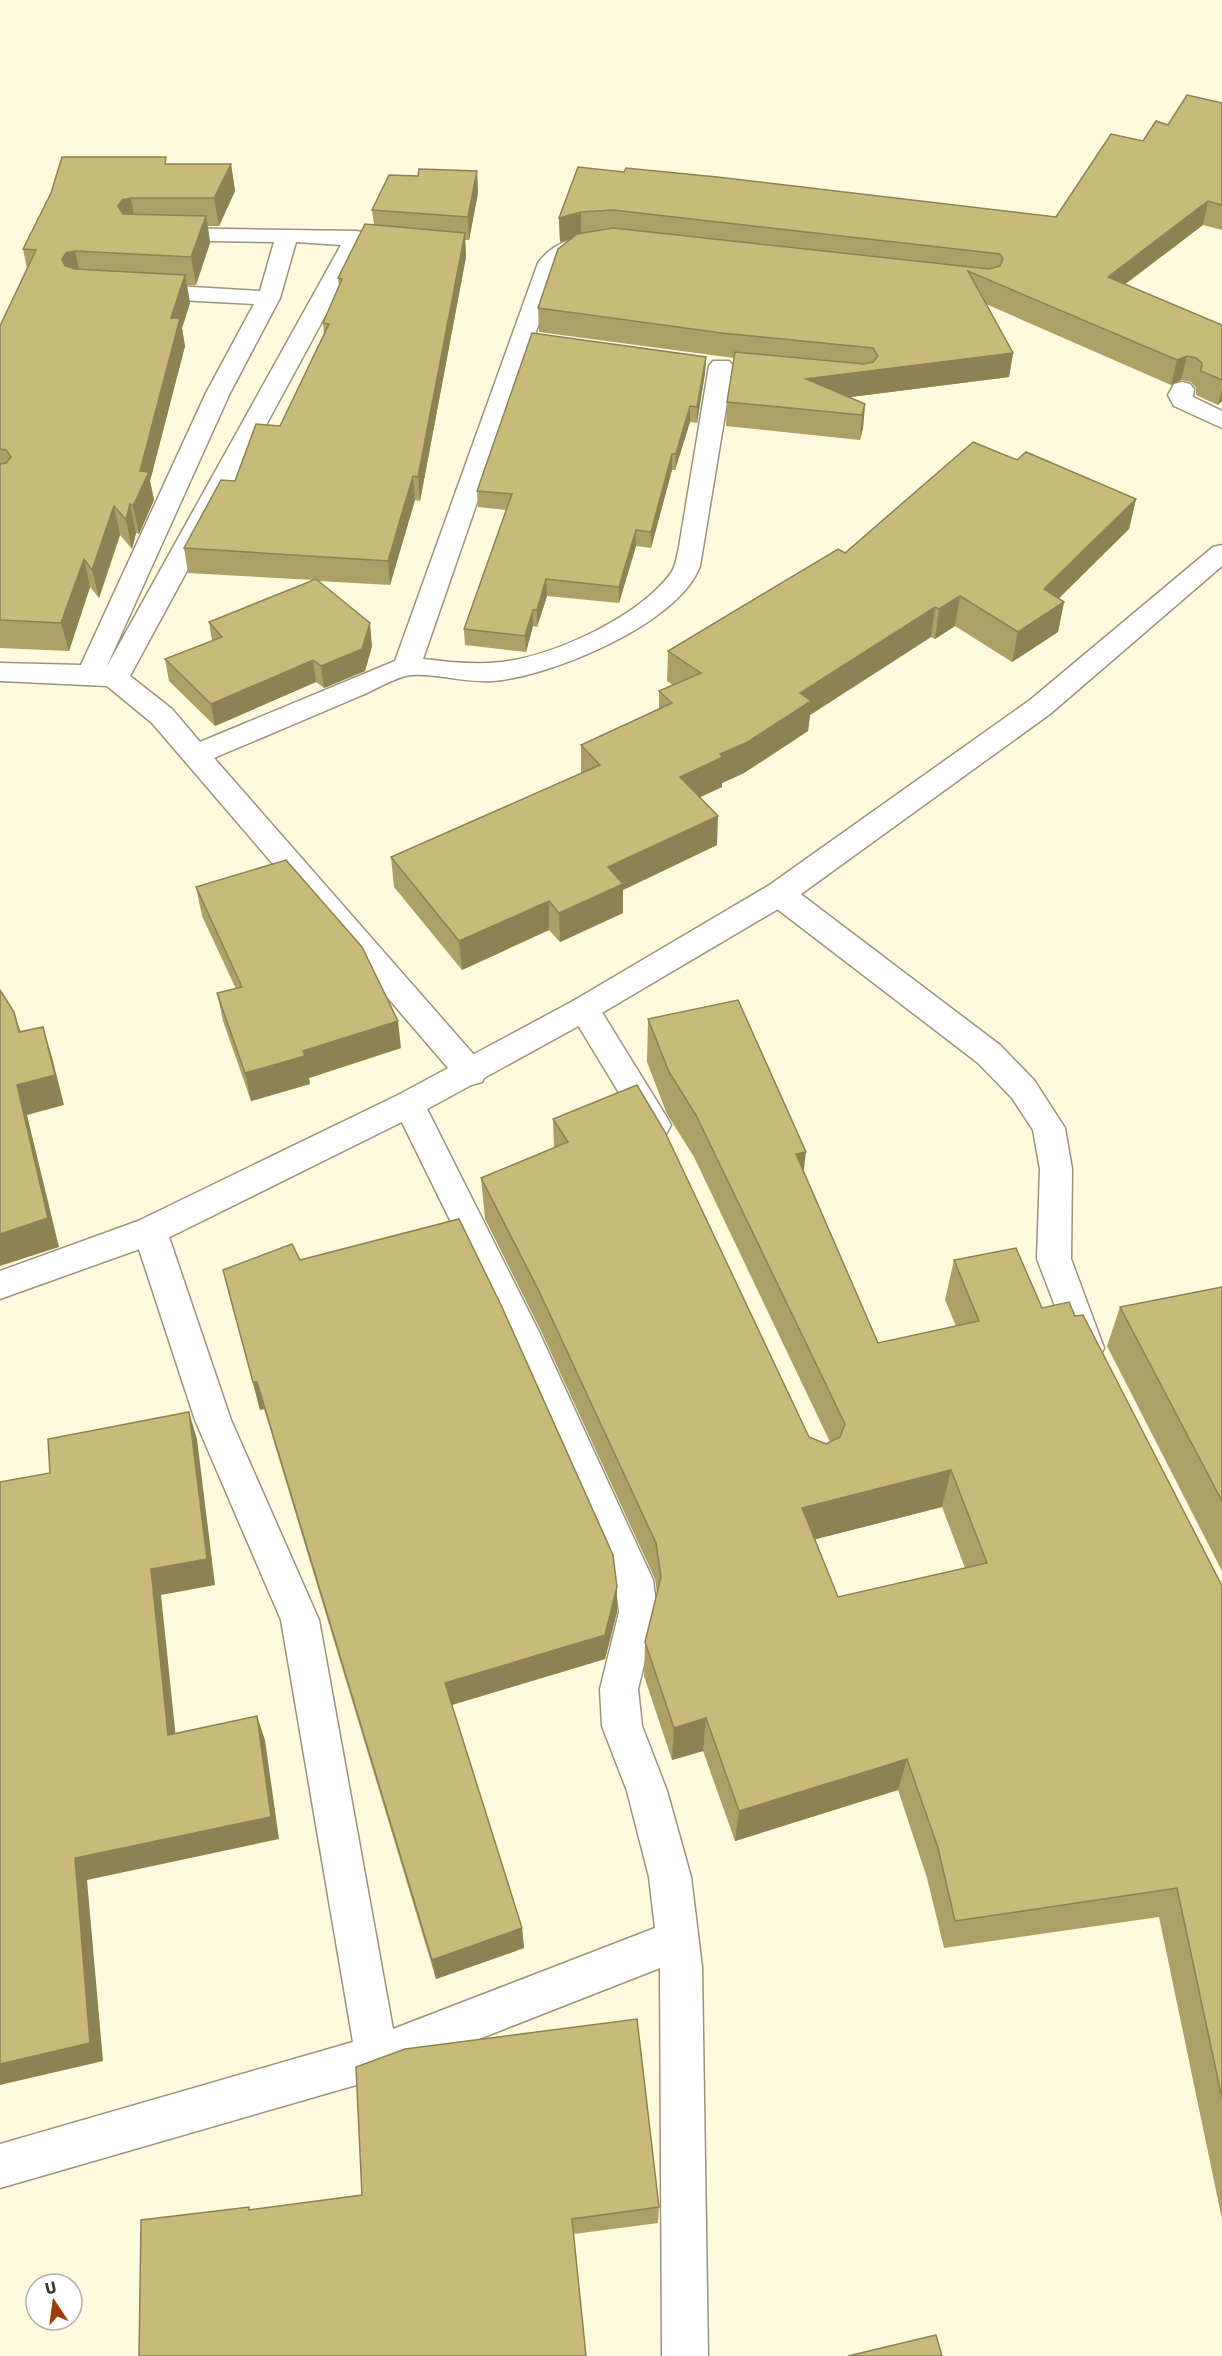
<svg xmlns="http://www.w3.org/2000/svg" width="1222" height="2356" font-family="Jost,sans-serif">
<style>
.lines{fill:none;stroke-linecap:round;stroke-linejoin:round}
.minor-casing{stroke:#99947a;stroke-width:3}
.major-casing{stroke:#99947a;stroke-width:3}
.minor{fill:#fff;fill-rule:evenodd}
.major{fill:#fff;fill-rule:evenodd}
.wall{fill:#aca067;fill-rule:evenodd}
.shaded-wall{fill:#8c8254}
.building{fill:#c8ba78;stroke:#8c8254;stroke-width:1.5;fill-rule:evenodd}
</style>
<rect width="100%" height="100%" fill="#fff9dd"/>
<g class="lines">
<g class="minor-casing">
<g id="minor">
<path d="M 164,228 L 356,231 L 384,235 L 387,240 L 384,245 L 363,246 L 130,676 L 172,709 L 200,742 L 395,661 L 538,263 C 552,243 581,232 605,238 L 608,243 L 605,248 L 578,252 L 559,265 L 423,659 C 449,662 475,665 501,662 C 554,656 639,617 671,573 C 676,566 677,555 679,547 L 709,366 L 713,361 L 729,361 L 733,366 L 700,566 C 679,624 550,677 492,681 C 465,683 435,673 411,675 C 395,677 375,690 360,696 C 312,717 263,737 214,758 L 482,1064 L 487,1073 L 482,1082 L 471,1085 L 460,1082 L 152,723 L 107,686 L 0,681 L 0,663 L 81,665 L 206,393 L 254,304 L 142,298 L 134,296 L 131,291 L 134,286 L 142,284 L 260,291 L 274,242 L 156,240 L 153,235 L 156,230 ZM 296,242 L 341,245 L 106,668 L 230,393 L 280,298 Z"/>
<path d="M 1182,382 L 1190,384 L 1194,389 L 1193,397 L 1222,411 L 1222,428 L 1174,406 L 1168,395 L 1174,384 Z"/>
<path d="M 779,883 L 790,886 L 1000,1045 L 1034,1080 L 1065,1128 L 1072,1169 L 1071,1259 L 1104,1348 L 1099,1358 L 1087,1363 L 1075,1358 L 1037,1259 L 1040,1169 L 1033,1130 L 1012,1098 L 978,1063 L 768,902 L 764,894 L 768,886 Z"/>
<path d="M 584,997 L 595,1001 L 666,1116 L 671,1125 L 666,1134 L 655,1138 L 644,1134 L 573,1017 L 568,1009 L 573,1001 Z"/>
<path d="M 409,1091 L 420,1095 L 539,1332 L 653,1580 L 657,1612 L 638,1689 L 642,1726 L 667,1791 L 691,1877 L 702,1967 L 708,2356 L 662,2356 L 660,1968 L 377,2079 L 0,2188 L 0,2144 L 353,2042 L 281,1620 L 195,1420 L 133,1231 L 138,1221 L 150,1217 L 162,1221 L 167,1231 L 231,1420 L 319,1620 L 393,2029 L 655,1928 L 649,1877 L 627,1791 L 602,1726 L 600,1689 L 619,1612 L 615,1580 L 505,1332 L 393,1104 L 398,1095 Z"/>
</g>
</g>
<g class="major-casing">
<path id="major" d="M 1222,545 L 1222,566 L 1050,714 L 790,902 L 595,1017 L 420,1113 L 162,1241 L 0,1299 L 0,1271 L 138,1221 L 398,1095 L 573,1001 L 768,886 L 1030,700 L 1213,547 Z"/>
</g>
<use href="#minor" class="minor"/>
<use href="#major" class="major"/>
</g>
<g class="wall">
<path d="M 1222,103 L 1222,230 L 1203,225 L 1125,284 L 1222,325 L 1222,401 L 1218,405 L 1196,395 L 1196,388 L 1191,382 L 1181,380 L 1171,385 L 986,304 L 1013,353 L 1009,377 L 850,397 L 865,404 L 863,428 L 860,440 L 726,426 L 727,402 L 734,358 L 539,332 L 538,308 L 571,239 L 560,242 L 559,218 L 578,167 L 1056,217 L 1143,141 L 1168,125 Z"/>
<path d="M 167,164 L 231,164 L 235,191 L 219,226 L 208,226 L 210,243 L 196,285 L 187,285 L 190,303 L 182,328 L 185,346 L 150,481 L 154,500 L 139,534 L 136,533 L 132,549 L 120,535 L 99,598 L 90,587 L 69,651 L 0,648 L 0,326 L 27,269 L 23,249 Z"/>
<path d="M 477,171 L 478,193 L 469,240 L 465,240 L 466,257 L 420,501 L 415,500 L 390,585 L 318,581 L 372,646 L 365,671 L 324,688 L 316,682 L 215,726 L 169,681 L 165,659 L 212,641 L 209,622 L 314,580 L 188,573 L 184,548 L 235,481 L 280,426 L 324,334 L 323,323 L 339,286 L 338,278 L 374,225 L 372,210 L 418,176 Z"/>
<path d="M 706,357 L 705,373 L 697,423 L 690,422 L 675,470 L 672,470 L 651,548 L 636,546 L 619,603 L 547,596 L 537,627 L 533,626 L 526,652 L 465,645 L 464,629 L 506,510 L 478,507 L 477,491 Z"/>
<path d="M 1017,460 L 1136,499 L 1129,529 L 1059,598 L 1064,602 L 1058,632 L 1012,662 L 955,626 L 935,639 L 931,637 L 810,715 L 808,731 L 744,773 L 722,783 L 722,787 L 700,797 L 717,845 L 623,890 L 623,913 L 560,942 L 549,930 L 462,970 L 394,887 L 391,857 L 581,774 L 581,745 L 659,709 L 659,691 L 673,685 L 667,681 L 668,651 L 845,553 Z"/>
<path d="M 196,887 L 401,1048 L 309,1078 L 310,1084 L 251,1101 L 223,1021 L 217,993 L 236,989 L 202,916 Z"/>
<path d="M 648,1019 L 803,1171 L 878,1343 L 956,1326 L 945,1300 L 954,1260 L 1042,1308 L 1075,1316 L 1222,1586 L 1222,2219 L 1159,1917 L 944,1948 L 927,1878 L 898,1790 L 735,1841 L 703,1751 L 672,1760 L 644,1676 L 645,1642 L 657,1593 L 655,1579 L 541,1331 L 485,1219 L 481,1178 L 554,1148 L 553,1119 L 809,1437 L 826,1444 L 830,1442 L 694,1157 L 667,1114 L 647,1062 ZM 942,1507 L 965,1568 L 838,1597 L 815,1539 Z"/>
<path d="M 300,1260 L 617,1587 L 617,1612 L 605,1659 L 452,1705 L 522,1928 L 524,1948 L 436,1979 L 264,1409 L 260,1410 L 230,1298 Z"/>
<path d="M 1222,1287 L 1222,1571 L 1107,1346 L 1120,1307 Z"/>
<path d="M 659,2207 L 658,2223 L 574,2234 L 251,2210 Z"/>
</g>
<g class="shaded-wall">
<path d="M 231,164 L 235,191 L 219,226 L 214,198 Z"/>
<path d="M 477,171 L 478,193 L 469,240 L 468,217 Z"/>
<path d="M 131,198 L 136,226 L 127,228 L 118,206 L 122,200 Z"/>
<path d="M 1208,201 L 1203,225 L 1103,301 L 1108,277 Z"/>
<path d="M 581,212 L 581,236 L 560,242 L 559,218 Z"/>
<path d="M 206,216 L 210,243 L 196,285 L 191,257 Z"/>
<path d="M 465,233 L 466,257 L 420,501 L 418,477 Z"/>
<path d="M 75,251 L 81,279 L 72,281 L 62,259 L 66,253 Z"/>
<path d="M 185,275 L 190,303 L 182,328 L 185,346 L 150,481 L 154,500 L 139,534 L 133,506 L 171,318 Z"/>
<path d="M 1013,353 L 1009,377 L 804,403 L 806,379 Z"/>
<path d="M 1187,356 L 1181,380 L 1171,385 L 1177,360 Z"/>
<path d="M 706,357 L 705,373 L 697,423 L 697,407 Z"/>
<path d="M 1222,389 L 1222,401 L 1218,405 Z"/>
<path d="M 865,404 L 863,428 L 860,440 L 862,415 Z"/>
<path d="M 690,406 L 690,422 L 675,470 L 676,454 Z"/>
<path d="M 672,454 L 672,470 L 651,548 L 651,532 Z"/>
<path d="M 413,476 L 415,500 L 390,585 L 388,561 Z"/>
<path d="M 1136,499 L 1129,529 L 1040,617 L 1064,602 L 1058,632 L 1012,662 L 1018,632 L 1044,589 Z"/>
<path d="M 130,504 L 136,533 L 132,549 L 126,520 Z"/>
<path d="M 114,506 L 120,535 L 99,598 L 92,570 Z"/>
<path d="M 636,530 L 636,546 L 619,603 L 619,587 Z"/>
<path d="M 84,559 L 90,587 L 69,651 L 61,623 Z"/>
<path d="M 546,579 L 547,596 L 537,627 L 537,610 Z"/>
<path d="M 960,596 L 955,626 L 935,639 L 939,609 Z"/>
<path d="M 935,607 L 931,637 L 810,715 L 808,731 L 744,773 L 722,783 L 722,787 L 679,807 L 680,777 L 720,754 L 800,693 Z"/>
<path d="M 533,610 L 533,626 L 526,652 L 525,636 Z"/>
<path d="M 370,623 L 372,646 L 365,671 L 324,688 L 321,666 Z"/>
<path d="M 313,660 L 316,682 L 215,726 L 211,704 Z"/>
<path d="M 718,816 L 717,845 L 623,890 L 623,913 L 560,942 L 559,913 L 608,867 Z"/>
<path d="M 549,901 L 549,930 L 462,970 L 459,941 Z"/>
<path d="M 14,1012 L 24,1042 L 19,1032 Z"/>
<path d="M 398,1021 L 401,1048 L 309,1078 L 310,1084 L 251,1101 L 245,1073 L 303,1051 Z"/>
<path d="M 43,1027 L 52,1057 L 64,1105 L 27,1115 L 59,1247 L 0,1266 L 0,1234 L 17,1085 Z"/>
<path d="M 806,1152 L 801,1193 L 796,1154 Z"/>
<path d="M 253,1382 L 257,1382 L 264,1409 L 260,1410 Z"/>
<path d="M 189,1412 L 197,1439 L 215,1585 L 161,1595 L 178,1758 L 168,1735 L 151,1569 Z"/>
<path d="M 951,1470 L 942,1507 L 797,1544 L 802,1508 Z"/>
<path d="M 617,1587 L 617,1612 L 605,1659 L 448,1706 L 445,1683 Z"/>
<path d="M 257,1716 L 265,1740 L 279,1839 L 87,1880 L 103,2061 L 0,2085 L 0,2064 L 75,1858 Z"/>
<path d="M 706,1718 L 703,1751 L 672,1760 L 674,1728 Z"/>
<path d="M 907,1759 L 898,1790 L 735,1841 L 739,1811 Z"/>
<path d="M 522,1928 L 524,1948 L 436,1979 L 432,1960 Z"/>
</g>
<g class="building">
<path d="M 1187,95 L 1222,103 L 1222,205 L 1208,201 L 1108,277 L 1222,325 L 1222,380 L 1201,371 L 1202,363 L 1196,358 L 1187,356 L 1177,360 L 968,271 L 1013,353 L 806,379 L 865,404 L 862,415 L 727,402 L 735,352 L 864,364 L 873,362 L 878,356 L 873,348 L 722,333 L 538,308 L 558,249 L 577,234 L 613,228 L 989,269 L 1000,266 L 1003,259 L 1000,254 L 613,210 L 581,212 L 559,218 L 578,167 L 624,172 L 626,168 L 717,177 L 1056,217 L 1111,134 L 1143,141 L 1156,121 L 1168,125 Z"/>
<path d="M 62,157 L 166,157 L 165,164 L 231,164 L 214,198 L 131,198 L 122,200 L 118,206 L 123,214 L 206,216 L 191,257 L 75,251 L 66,253 L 62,259 L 65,266 L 75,269 L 185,275 L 171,318 L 180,318 L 140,471 L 149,472 L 133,506 L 130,504 L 126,520 L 114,506 L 92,570 L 84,559 L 61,623 L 0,620 L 0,464 L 6,463 L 11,457 L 6,450 L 0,449 L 0,326 L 36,250 L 23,249 L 51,193 Z"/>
<path d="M 419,169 L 477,171 L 468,217 L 372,210 L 389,175 L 418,176 Z"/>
<path d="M 365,224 L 465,233 L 418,477 L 413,476 L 388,561 L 184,548 L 221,480 L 235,481 L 256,424 L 280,426 L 329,324 L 323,323 L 342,279 L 338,278 Z"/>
<path d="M 532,333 L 706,357 L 697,407 L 690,406 L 676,454 L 672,454 L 651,532 L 636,530 L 619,587 L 546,579 L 537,610 L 533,610 L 525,636 L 464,629 L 512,494 L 477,491 Z"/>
<path d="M 973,442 L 1017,460 L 1026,452 L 1136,499 L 1044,589 L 1064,602 L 1018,632 L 960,596 L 939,609 L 935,607 L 800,693 L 811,701 L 746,743 L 720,754 L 723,757 L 680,777 L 718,816 L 608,867 L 623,884 L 559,913 L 549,901 L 459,941 L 391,857 L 600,765 L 581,745 L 672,703 L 659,691 L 701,673 L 668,651 L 838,549 L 845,553 Z"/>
<path d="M 316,579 L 370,623 L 362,649 L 321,666 L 313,660 L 211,704 L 165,659 L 222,637 L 209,622 Z"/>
<path d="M 286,860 L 362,947 L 398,1021 L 303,1051 L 305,1056 L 245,1073 L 217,993 L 242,987 L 196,887 Z"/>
<path d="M 0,990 L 14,1012 L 19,1032 L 43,1027 L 55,1075 L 17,1085 L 48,1218 L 0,1234 Z"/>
<path d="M 738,1000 L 806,1152 L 796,1154 L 878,1343 L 979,1321 L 954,1260 L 1016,1248 L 1042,1308 L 1069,1302 L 1075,1316 L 1083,1315 L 1222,1586 L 1222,2098 L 1177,1888 L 955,1921 L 938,1848 L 907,1759 L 739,1811 L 706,1718 L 674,1728 L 645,1642 L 661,1577 L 656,1543 L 539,1291 L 481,1178 L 568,1142 L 553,1119 L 637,1085 L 665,1132 L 809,1437 L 826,1444 L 840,1437 L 845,1424 L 696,1115 L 669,1072 L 648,1019 ZM 951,1470 L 987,1563 L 838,1597 L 802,1508 Z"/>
<path d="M 459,1219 L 501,1305 L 613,1555 L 617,1587 L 605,1635 L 445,1683 L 522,1928 L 432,1960 L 257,1382 L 253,1382 L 223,1270 L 292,1244 L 300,1260 Z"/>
<path d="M 1222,1287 L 1222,1501 L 1120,1307 Z"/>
<path d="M 189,1412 L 207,1559 L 151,1569 L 168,1735 L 257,1716 L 271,1817 L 75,1858 L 90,2043 L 0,2064 L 0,1482 L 50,1473 L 48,1439 Z"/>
<path d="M 637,2019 L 659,2207 L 572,2219 L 586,2356 L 139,2356 L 141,2220 L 249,2207 L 249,2210 L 362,2195 L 356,2067 L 405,2049 Z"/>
<path d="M 936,2335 L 942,2356 L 848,2356 Z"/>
</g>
<g transform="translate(54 2302) rotate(347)"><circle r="28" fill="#ffffff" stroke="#b1b0ab" stroke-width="1.5"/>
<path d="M0-4.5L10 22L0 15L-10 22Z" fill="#9f3c02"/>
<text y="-9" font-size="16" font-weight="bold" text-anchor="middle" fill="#3b392e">U</text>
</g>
</svg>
